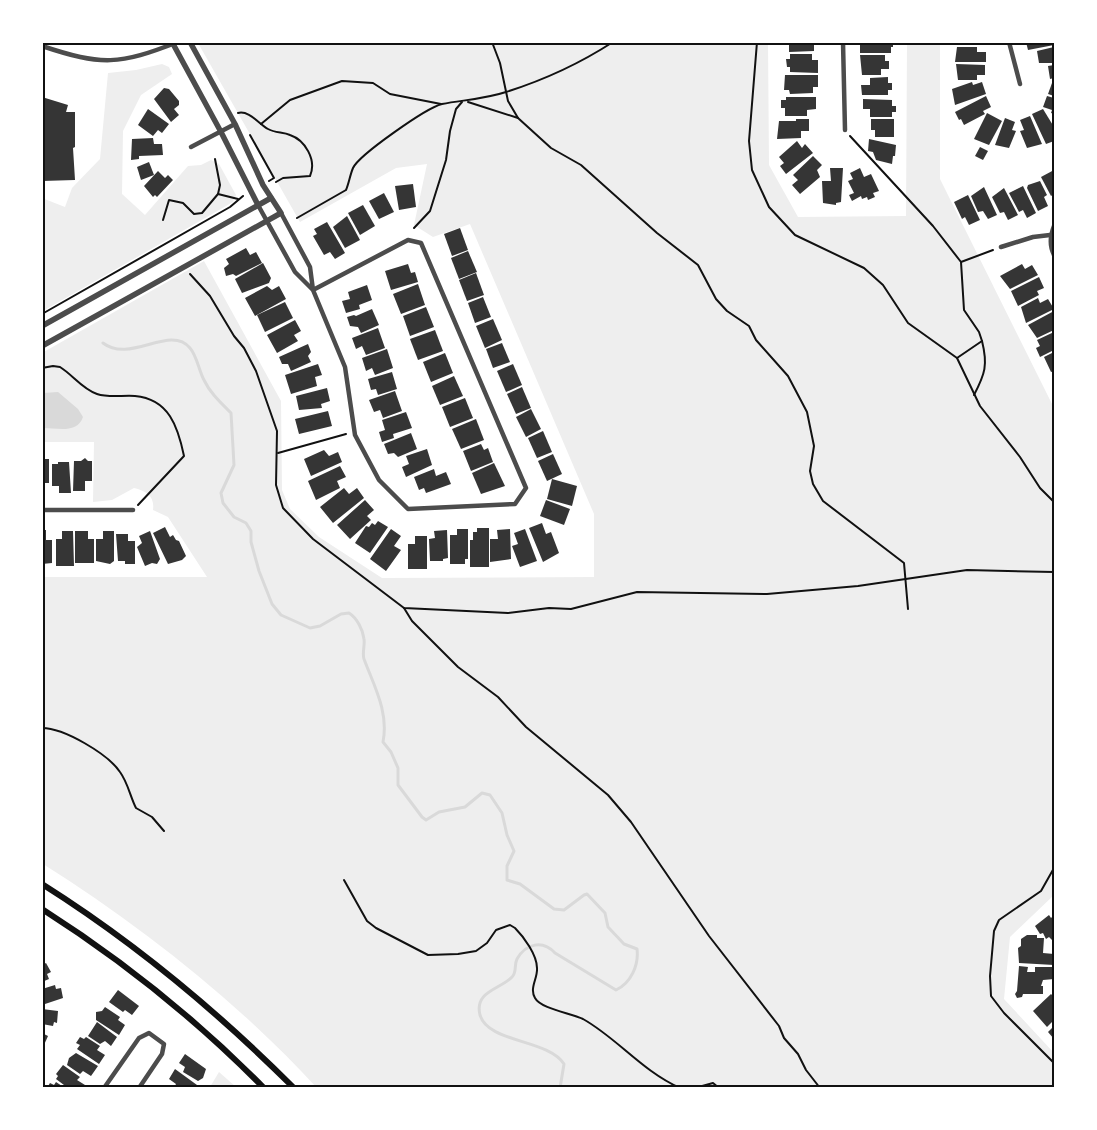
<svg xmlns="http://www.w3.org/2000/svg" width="1097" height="1130" font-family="'Noto Sans',sans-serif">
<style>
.green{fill:#eee}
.water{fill:#d9d9d9}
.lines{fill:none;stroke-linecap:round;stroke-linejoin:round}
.stream{stroke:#d9d9d9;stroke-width:3}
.building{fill:#353535}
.path{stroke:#111;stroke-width:2}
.minor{stroke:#4c4c4c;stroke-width:4.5}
.tertiary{stroke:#4c4c4c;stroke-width:5.5}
.secondary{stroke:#111;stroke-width:6}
.neatline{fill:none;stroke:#111;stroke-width:2}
</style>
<rect width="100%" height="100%" fill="#fff"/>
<g class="green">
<path d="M 198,43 L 768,43 L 769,165 L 798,217 L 906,216 L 907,43 L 940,43 L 940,179 L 1054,408 L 1054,895 L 1010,937 L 1004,999 L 1054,1053 L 1054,1087 L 316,1087 C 237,1001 141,926 43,864 L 43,577 L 207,577 L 168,517 L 153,510 C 155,496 146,491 134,488 L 112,500 L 93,502 L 94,442 L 43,442 L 42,353 L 204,261 L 281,401 L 282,490 L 290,509 L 319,537 L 382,578 L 594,577 L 594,514 L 470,224 L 433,237 L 414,225 L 427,164 L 396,168 L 300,222 Z"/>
<path d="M 162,64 L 169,67 L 172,74 L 141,95 L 123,131 L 122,194 L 145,215 L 188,166 L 201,165 L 211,160 L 219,164 L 236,195 L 233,202 L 43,311 L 42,198 L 65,207 L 72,188 L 100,159 L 108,73 L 136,70 Z"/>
<path d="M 219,1072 L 236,1087 L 210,1087 Z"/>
</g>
<path class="water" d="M 58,392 L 78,409 L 83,417 C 77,434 58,428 43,428 L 43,393 Z"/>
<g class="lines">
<path class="stream" d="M 103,343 C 130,364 170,324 190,348 C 197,356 199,371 204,380 C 210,393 221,403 231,413 L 234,465 L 221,493 L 223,503 L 234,517 L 246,523 L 251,531 L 251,542 L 259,571 L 272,604 L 281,615 L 310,628 L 320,626 L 341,614 L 349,613 C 357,618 363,630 364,639 C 365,646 362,653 364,659 C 374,686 389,712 383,742 L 391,752 L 398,768 L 398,785 L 422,817 L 426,820 L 439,812 L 465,807 L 482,793 L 490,795 L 502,813 L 507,835 L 514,851 L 507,866 L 507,880 L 520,884 L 554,909 L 564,910 L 584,895 L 587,894 L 605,913 L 608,927 L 624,944 L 637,949 C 639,965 631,983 616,990 L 555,953 C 543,940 526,943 517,959 C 514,965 517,972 512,977 C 501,989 474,991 480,1015 C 488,1043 548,1039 564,1064 L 560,1088"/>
</g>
<g class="building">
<path d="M 789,42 L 814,42 L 814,51 L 789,52 Z"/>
<path d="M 860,42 L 893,42 L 893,47 L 891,47 L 891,53 L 860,53 Z"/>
<rect x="955" y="42" width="21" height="3"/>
<path d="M 1026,42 L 1054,42 L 1054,45 L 1028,50 Z"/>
<path d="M 957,47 L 977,47 L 977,52 L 986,52 L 986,62 L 955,62 Z"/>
<path d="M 1054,47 L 1054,63 L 1039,63 L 1037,51 Z"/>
<path d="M 790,54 L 812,54 L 812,60 L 818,60 L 818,73 L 790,72 L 790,67 L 787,67 L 786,59 L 790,59 Z"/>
<path d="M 860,55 L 885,55 L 885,61 L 889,61 L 889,69 L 881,69 L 881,75 L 862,75 Z"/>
<path d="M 956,64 L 985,65 L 985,75 L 977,75 L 977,80 L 958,80 Z"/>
<path d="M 1054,65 L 1054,78 L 1050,79 L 1048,66 Z"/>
<path d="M 785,75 L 818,75 L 818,87 L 813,87 L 813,93 L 790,94 L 789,90 L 784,90 Z"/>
<path d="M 888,77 L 888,83 L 892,83 L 892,90 L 888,90 L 888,95 L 862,95 L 861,85 L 870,85 L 870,78 Z"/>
<path d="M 972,82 L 973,85 L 982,82 L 986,94 L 955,105 L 952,89 Z"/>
<path d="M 1052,83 L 1054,84 L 1054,96 L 1048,94 Z"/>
<path d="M 164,88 L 169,89 L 179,101 L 179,105 L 174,109 L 179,115 L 171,122 L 154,99 Z"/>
<path d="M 986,96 L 991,107 L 983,111 L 985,114 L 964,125 L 961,119 L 959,120 L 955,112 Z"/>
<path d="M 1047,96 L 1054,98 L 1054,114 L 1051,113 L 1052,110 L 1043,107 Z"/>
<path d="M 42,97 L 68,105 L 66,112 L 75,112 L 75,147 L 73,148 L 75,180 L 42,181 Z"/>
<path d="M 786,97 L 816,97 L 816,109 L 807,110 L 807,116 L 785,116 L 785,108 L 781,108 L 781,100 L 786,100 Z"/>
<path d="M 863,99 L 892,100 L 892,106 L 896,106 L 896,112 L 892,112 L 892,117 L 870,117 L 870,109 L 863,109 Z"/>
<path d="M 148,109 L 169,124 L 162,133 L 158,130 L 153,136 L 138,125 Z"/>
<path d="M 1043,109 L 1054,127 L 1054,141 L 1046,144 L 1032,114 Z"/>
<path d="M 987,113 L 1002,121 L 989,145 L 974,139 Z"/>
<path d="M 1030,116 L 1042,144 L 1027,148 L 1020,131 L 1024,130 L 1020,120 Z"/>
<path d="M 1005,118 L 1015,122 L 1012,130 L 1016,131 L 1009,148 L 995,145 Z"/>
<path d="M 796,119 L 809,119 L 809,131 L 801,131 L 801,138 L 777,139 L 779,121 L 796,121 Z"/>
<path d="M 871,119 L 894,119 L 894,137 L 875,137 L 875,130 L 871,130 Z"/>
<path d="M 153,138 L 154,144 L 162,144 L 163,155 L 139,156 L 139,159 L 131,160 L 132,139 Z"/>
<path d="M 869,139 L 896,145 L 895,156 L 893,156 L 892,164 L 876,160 L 873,152 L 868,151 Z"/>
<path d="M 797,141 L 802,148 L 805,144 L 813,153 L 786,174 L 780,166 L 784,163 L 779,157 Z"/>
<path d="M 980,147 L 988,151 L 983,160 L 975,156 Z"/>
<path d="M 813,156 L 822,165 L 817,170 L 820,177 L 800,194 L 792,185 L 798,180 L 793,175 Z"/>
<path d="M 149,162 L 154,175 L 141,180 L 137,167 Z"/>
<path d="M 830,168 L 843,168 L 841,202 L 836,203 L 836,205 L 823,203 L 822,181 L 831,181 Z"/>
<path d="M 860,168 L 864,177 L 871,174 L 879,191 L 873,193 L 875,197 L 868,200 L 867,197 L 862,199 L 861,196 L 852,201 L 849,195 L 854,193 L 848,181 L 853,179 L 850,173 Z"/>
<path d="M 1054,170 L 1054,194 L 1051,196 L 1041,177 Z"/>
<path d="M 158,171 L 165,178 L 168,175 L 173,180 L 157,197 L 155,195 L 153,197 L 144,186 Z"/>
<path d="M 1040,181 L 1047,195 L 1044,197 L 1048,206 L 1038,211 L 1027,188 L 1028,185 Z"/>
<path d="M 413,184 L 416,207 L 399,210 L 395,186 Z"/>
<path d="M 1023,186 L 1036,213 L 1027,218 L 1023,210 L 1019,212 L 1009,193 Z"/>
<path d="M 984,187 L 997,215 L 988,219 L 983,211 L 978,212 L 971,196 Z"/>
<path d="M 1004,188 L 1018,215 L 1008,220 L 1004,212 L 1000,213 L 992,197 Z"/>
<path d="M 384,193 L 394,212 L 379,219 L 369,201 Z"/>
<path d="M 968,195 L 980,220 L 969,225 L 965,217 L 962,219 L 954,202 Z"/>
<path d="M 363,205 L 375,226 L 360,235 L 348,213 Z"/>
<path d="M 347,216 L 360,240 L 345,248 L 333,227 Z"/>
<path d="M 327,222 L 345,253 L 335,259 L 330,252 L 324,255 L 313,236 L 317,234 L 314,229 Z"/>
<path d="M 460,228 L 468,250 L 452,256 L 444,234 Z"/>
<path d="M 246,248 L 250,255 L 256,252 L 262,263 L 236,276 L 233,274 L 226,276 L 224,268 L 229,264 L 226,259 Z"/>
<path d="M 468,251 L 477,272 L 459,279 L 451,258 Z"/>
<path d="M 263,263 L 271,278 L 269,283 L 242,293 L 235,279 Z"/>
<path d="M 408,264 L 411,273 L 415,272 L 418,282 L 391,290 L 385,271 Z"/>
<path d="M 1022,264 L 1025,269 L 1032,265 L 1038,275 L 1010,289 L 1000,276 Z"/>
<path d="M 476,273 L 484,295 L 467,301 L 459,280 Z"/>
<path d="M 1039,277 L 1044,288 L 1037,291 L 1039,295 L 1018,306 L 1011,291 Z"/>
<path d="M 418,284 L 425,305 L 401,314 L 393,294 Z"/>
<path d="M 367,285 L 372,300 L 359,305 L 360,309 L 346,313 L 342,301 L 350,299 L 348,292 Z"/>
<path d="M 267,286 L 272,290 L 279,286 L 286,299 L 255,316 L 245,298 Z"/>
<path d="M 483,297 L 491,317 L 475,323 L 468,303 Z"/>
<path d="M 1038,298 L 1040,303 L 1048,299 L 1054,309 L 1026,323 L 1021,307 Z"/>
<path d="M 285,302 L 293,318 L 265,332 L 257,315 Z"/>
<path d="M 426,307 L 434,327 L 410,336 L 403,316 Z"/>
<path d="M 372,309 L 379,325 L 361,333 L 358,327 L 350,326 L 347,317 L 354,315 L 356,316 Z"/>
<path d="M 1054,311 L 1054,324 L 1052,325 L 1054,330 L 1037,338 L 1028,325 Z"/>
<path d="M 493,319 L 502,340 L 485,348 L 476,326 Z"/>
<path d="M 295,320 L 301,331 L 294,335 L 298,341 L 277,353 L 267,335 Z"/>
<path d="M 378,328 L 385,348 L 366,355 L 362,346 L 356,349 L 352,338 Z"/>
<path d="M 435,330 L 443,351 L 418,360 L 410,339 Z"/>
<path d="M 1054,332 L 1054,350 L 1040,357 L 1036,348 L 1040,346 L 1037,340 Z"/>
<path d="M 502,343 L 510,362 L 493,368 L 486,349 Z"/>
<path d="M 308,344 L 311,352 L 308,356 L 311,362 L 291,371 L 288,364 L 282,364 L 279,357 Z"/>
<path d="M 387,349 L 393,368 L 375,375 L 372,368 L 366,371 L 362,358 Z"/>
<path d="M 1054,352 L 1054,371 L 1051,372 L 1044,357 Z"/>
<path d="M 445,353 L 453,373 L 431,382 L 423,362 Z"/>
<path d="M 318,364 L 322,375 L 315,377 L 317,386 L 291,394 L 285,375 Z"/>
<path d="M 513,364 L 522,385 L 506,392 L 497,371 Z"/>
<path d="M 392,372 L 397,389 L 378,395 L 376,389 L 371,390 L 368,379 Z"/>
<path d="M 454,376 L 463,396 L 440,405 L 432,386 Z"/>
<path d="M 522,387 L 531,408 L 516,414 L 507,394 Z"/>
<path d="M 327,388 L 330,401 L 321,404 L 322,408 L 299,410 L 296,396 Z"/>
<path d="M 395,391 L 402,411 L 383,418 L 380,410 L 374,412 L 369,400 Z"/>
<path d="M 465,398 L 473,418 L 450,427 L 442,407 Z"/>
<path d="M 531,409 L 541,429 L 526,437 L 516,417 Z"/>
<path d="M 328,411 L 332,426 L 299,434 L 295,419 Z"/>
<path d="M 406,412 L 412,428 L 393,434 L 394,438 L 382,442 L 379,432 L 385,430 L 382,420 Z"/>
<path d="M 476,419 L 484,440 L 461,449 L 452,429 Z"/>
<path d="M 543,431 L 552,452 L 537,458 L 528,438 Z"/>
<path d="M 411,433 L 417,449 L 398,457 L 394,453 L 388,454 L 384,444 Z"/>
<path d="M 481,444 L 484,450 L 488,448 L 493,462 L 471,471 L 463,451 Z"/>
<path d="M 427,449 L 432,465 L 406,477 L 402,467 L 409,464 L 406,456 Z"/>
<path d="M 324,450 L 329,456 L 338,452 L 342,462 L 311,476 L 304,459 Z"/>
<path d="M 553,454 L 562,474 L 547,481 L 538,461 Z"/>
<path d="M 85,458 L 88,461 L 92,461 L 92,481 L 85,481 L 85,491 L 73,491 L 74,461 L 81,461 Z"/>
<rect x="42" y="459" width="7" height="24"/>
<path d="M 58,462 L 69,462 L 71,493 L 59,493 L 59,486 L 52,486 L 52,464 L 58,464 Z"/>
<path d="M 494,463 L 505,486 L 481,494 L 472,473 Z"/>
<path d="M 340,466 L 346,477 L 337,481 L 340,488 L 316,500 L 308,481 Z"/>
<path d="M 434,469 L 436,476 L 446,472 L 451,484 L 426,493 L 424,488 L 419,490 L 414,477 Z"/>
<path d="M 552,479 L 577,486 L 572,506 L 547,499 Z"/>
<path d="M 344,488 L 349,494 L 357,488 L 364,498 L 333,523 L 320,507 Z"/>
<path d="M 365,500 L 374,510 L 367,516 L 371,520 L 350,539 L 337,525 Z"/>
<path d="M 546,500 L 570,509 L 564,525 L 540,516 Z"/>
<path d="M 378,521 L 388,527 L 370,553 L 355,543 L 366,526 L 369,527 L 372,523 L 375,525 Z"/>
<path d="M 542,523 L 546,534 L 551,532 L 559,553 L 543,562 L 529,528 Z"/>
<path d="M 165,527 L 170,537 L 173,535 L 176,540 L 179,541 L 186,556 L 182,560 L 168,564 L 153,533 Z"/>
<path d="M 477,528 L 489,528 L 489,567 L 470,567 L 470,540 L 473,540 L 473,532 L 477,532 Z"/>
<path d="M 391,529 L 401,536 L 394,546 L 401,550 L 386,571 L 370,559 Z"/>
<path d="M 457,529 L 468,529 L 468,559 L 465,559 L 465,564 L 450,564 L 450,535 L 457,535 Z"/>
<path d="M 510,529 L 511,559 L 490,562 L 490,539 L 498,539 L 497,530 Z"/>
<path d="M 525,529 L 537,561 L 520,567 L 512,546 L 518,544 L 514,533 Z"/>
<path d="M 42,530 L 46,530 L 46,540 L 52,540 L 52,563 L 42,564 Z"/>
<path d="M 447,530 L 448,558 L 443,559 L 443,561 L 430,561 L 429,539 L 435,538 L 434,531 Z"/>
<path d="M 62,531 L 73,531 L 74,566 L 56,566 L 56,539 L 62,539 Z"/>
<path d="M 75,531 L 88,531 L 88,539 L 94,539 L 94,563 L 75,563 Z"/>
<path d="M 103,531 L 114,531 L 114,561 L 110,564 L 96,561 L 96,539 L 103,539 Z"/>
<path d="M 150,531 L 160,559 L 157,564 L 152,563 L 145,566 L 137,547 L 142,543 L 139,536 Z"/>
<path d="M 116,534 L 128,534 L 128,541 L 135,541 L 135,564 L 125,564 L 125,561 L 118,561 Z"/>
<path d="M 415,536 L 427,536 L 427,569 L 408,569 L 408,544 L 415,544 Z"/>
<path d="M 1049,915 L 1051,918 L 1054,915 L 1053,941 L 1049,937 L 1046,939 L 1043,933 L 1040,934 L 1035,926 Z"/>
<path d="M 1027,935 L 1037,935 L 1037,938 L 1044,938 L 1043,953 L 1054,954 L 1054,965 L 1019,963 L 1018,948 L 1021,946 L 1021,939 Z"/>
<path d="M 46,963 L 51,972 L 47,974 L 49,979 L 42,982 L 42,965 Z"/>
<path d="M 1019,966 L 1028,967 L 1027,972 L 1035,972 L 1035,967 L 1054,967 L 1054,979 L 1043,980 L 1041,986 L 1043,986 L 1043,994 L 1023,994 L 1022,997 L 1017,998 L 1015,994 L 1017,991 Z"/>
<path d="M 55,985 L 56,989 L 61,988 L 63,998 L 42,1005 L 42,989 Z"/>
<path d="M 118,990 L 139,1006 L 132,1015 L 125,1010 L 123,1012 L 109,1002 Z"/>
<path d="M 1051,994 L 1054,997 L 1054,1020 L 1047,1027 L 1033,1011 Z"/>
<path d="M 105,1007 L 120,1017 L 118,1020 L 125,1025 L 119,1035 L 96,1020 L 96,1012 L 102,1011 Z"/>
<path d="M 42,1009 L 58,1011 L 57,1023 L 54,1022 L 53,1026 L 42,1024 Z"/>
<path d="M 97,1022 L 117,1037 L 111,1046 L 105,1041 L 100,1044 L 88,1036 Z"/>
<path d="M 1054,1026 L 1054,1039 L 1048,1032 Z"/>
<path d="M 42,1033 L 48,1036 L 44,1045 L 42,1044 Z"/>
<path d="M 80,1037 L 84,1039 L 86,1037 L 100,1046 L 97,1050 L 105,1055 L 99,1064 L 77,1049 L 80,1045 L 76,1043 Z"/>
<path d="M 76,1053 L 98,1066 L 91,1076 L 83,1071 L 80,1074 L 67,1065 L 69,1058 Z"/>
<path d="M 185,1054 L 206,1069 L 203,1078 L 198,1081 L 183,1072 L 185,1067 L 179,1063 Z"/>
<path d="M 63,1065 L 80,1077 L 77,1080 L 85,1085 L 83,1088 L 68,1088 L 56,1079 L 58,1076 L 56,1074 Z"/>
<path d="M 175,1069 L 197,1085 L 195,1088 L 174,1088 L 176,1084 L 169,1079 Z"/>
<path d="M 56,1082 L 65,1088 L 47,1088 L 50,1083 L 54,1085 Z"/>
</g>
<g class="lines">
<g class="path">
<path d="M 492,42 L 500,63 L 508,101 L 518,118 L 551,148 L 581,165 L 657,233 L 698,265 L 716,299 L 727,311 L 749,326 L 756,340 L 788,376 L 807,412 L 814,446 L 810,471 L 813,484 L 823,501 L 904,563 L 908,609"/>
<path d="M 757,42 L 749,141 L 752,170 L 769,207 L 795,235 L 864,268 L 883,285 L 908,323 L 957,358 L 980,406 L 1020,457 L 1040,488 L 1054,502"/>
<path d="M 468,102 L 518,118"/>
<path d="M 238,113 C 249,110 259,124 268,129 C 275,133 283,132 290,135 C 305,140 317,160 310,176 L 283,178 L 276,182"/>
<path d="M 261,124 L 290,100 L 342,81 L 373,83 L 390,94 L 441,104"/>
<path d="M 250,135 L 274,178 L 269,181"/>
<path d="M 850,136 L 933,226 L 961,262 L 964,310 L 979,332 L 982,341 L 957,358"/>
<path d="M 215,159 L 220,185 L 218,194"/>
<path d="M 297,218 L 346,190 C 349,183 350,175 353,168 C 359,155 426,108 442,104 C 463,100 485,99 506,92 C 544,80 579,64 613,42"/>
<path d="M 163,220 L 169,200 L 183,203 L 194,214 L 202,213 L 218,194 L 238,199"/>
<path d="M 414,228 L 430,211 L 446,160 L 450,131 L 456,109 L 462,102"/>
<path d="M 961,262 L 993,250"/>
<path d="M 190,274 L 210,296 L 234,336 L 244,348 L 256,371 L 277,431 L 276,485 L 283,508 L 313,539 L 404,608 L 508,613 L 549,608 L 571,609 L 637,592 L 767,594 L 858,586 L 967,570 L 1054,572"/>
<path d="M 42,314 L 230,207 L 243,196"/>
<path d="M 42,368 L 53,366 L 60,367 C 73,375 82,389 97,394 C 109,398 123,395 135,396 C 169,399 178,427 184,456 L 138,505"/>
<path d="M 974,395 C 985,374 988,365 982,341"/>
<path d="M 278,453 L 346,434"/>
<path d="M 404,608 L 412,621 L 458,667 L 498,697 L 526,727 L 608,795 L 631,822 L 709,936 L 779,1026 L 784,1038 L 798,1054 L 806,1070 L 820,1088"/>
<path d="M 42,728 C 64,728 108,754 120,772 C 128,783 130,796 136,808 L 152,817 L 164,831"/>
<path d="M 1054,868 L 1041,891 L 999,920 L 994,931 L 990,976 L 991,996 L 1004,1013 L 1054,1063"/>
<path d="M 344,880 L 367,921 L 376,928 L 428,955 L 458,954 L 476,951 L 487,943 L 496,930 L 510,925 L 515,928 C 524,937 537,955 537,968 C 538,978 529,988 535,998 C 541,1009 571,1013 583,1019 C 617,1038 642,1071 680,1088"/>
<path d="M 695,1088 L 713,1083 L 719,1088"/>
</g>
<g class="minor">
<path d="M 843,42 L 845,130"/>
<path d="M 1009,42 L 1020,84"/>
<path d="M 42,46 C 102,66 119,65 178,42"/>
<path d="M 191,147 L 235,124"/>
<path d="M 258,205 L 295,272 L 312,289"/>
<path d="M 281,213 L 310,267 L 313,290 L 345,367 L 355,435 L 379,480 L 408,509 L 515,504 L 526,488 L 421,243 L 408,240 L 313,290"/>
<path d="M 1054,226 C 1050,236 1049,245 1054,255"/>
<path d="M 1001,247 L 1033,237 L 1050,235"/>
<path d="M 42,510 L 133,510"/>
<path d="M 104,1088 L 139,1038 L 149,1033 L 164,1044 L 162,1054 L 139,1088"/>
</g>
<g class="tertiary">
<path d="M 172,42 L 221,132 L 258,205"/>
<path d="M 42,326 L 271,198"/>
<path d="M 42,346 L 281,213 L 263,185 L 235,124 L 190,42"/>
</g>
<g class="secondary">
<path d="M 42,884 C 134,942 217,1011 294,1088"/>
<path d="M 42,909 C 122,960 198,1021 264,1088"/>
</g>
</g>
<rect width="1097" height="1130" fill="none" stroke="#ffffff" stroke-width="88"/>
<rect x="44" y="44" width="1009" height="1042" class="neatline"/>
</svg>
